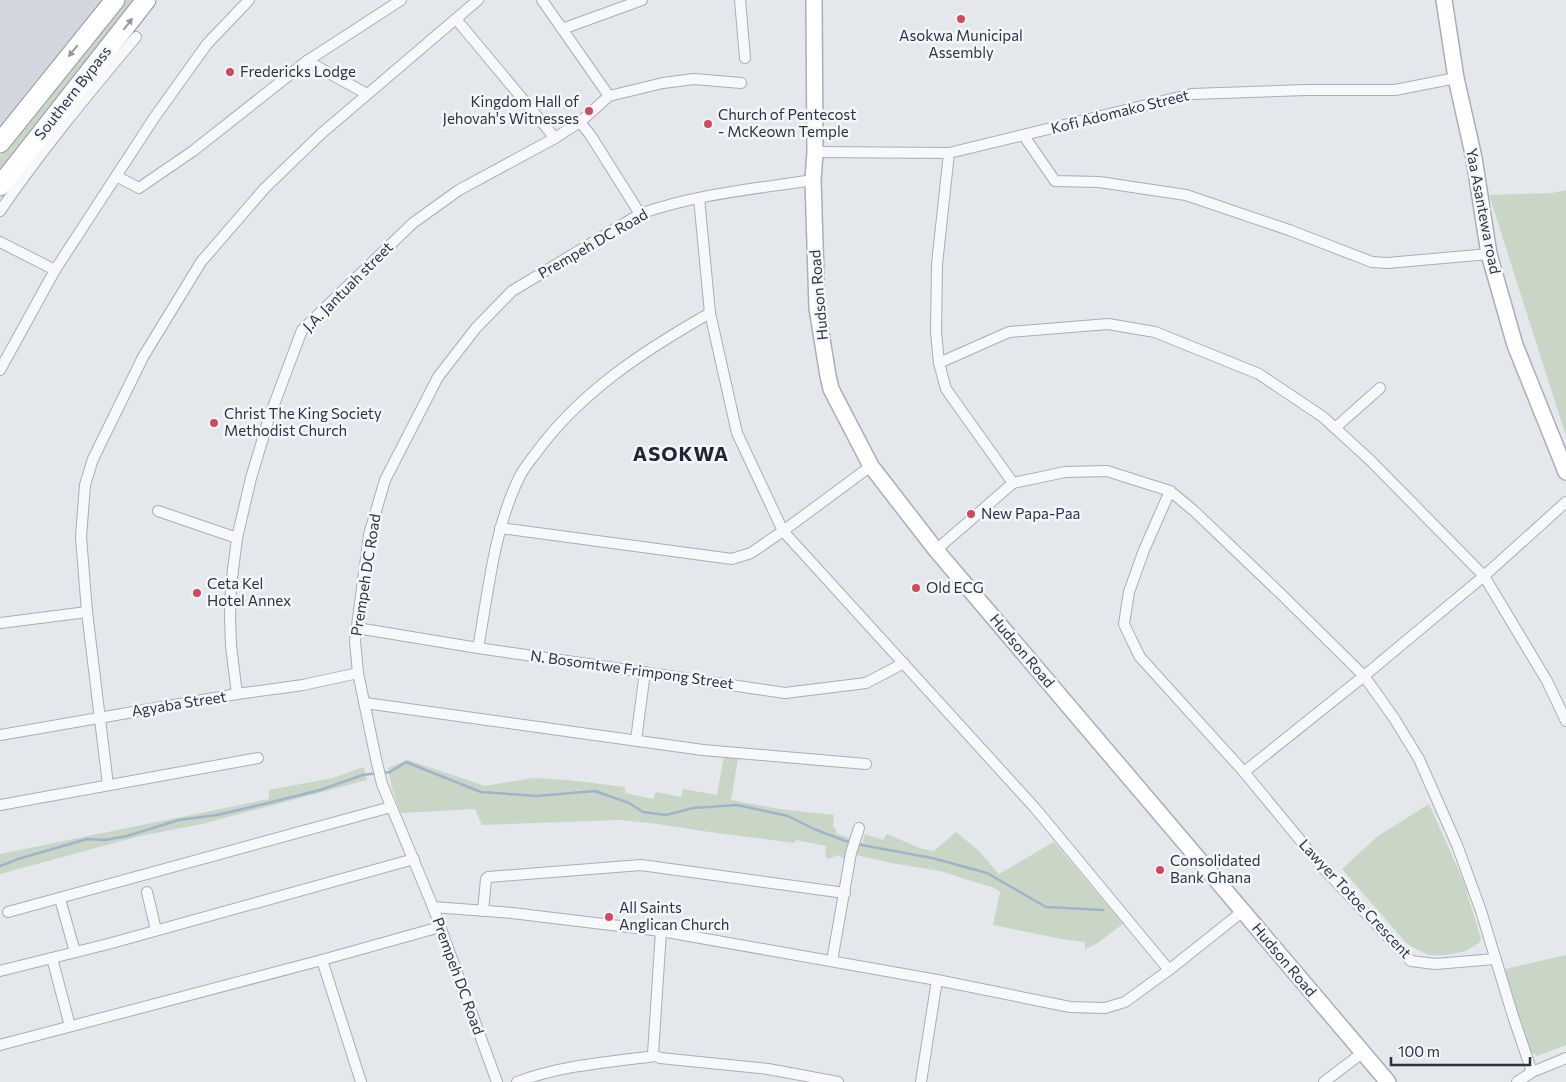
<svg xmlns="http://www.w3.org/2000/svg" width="1566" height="1082" font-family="Commissioner,sans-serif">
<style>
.built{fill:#d2d6de}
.green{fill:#c9d6c5}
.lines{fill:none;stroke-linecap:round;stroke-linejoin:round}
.stream{stroke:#9fb4cc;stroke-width:2.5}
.street-casing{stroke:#a9aeb7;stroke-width:12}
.secondary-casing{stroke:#a9aeb7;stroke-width:18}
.highway-casing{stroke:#8b94a3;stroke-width:21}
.street{stroke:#f7f8fa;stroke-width:10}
.secondary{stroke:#fff;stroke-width:15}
.highway{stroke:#fff;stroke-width:19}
.oneway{fill:#959aa2}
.poi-dot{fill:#d1495b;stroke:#f4f6f9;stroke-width:2}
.labels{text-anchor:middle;stroke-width:5;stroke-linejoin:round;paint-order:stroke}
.poi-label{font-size:15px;fill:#2b3445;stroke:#f4f6f9;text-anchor:start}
.street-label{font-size:15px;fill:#2b3445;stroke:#f4f6f9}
.district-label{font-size:20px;font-weight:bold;letter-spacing:1px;fill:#1d2536;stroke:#f4f6f9}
</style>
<rect width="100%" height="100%" fill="#e4e7ec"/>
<path class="built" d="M 0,0 L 102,0 L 0,131 Z"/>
<g class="green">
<path d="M 124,0 L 146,0 L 0,180 L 0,156 L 53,86 Z"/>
<path d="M 1566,190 L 1566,436 L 1489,195 L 1552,193 Z"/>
<path d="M 724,756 L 738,758 L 731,800 L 779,809 L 834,815 L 833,827 L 836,828 L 836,833 L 862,843 L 865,834 L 883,840 L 887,834 L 922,849 L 934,851 L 956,832 L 979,851 L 999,874 L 1054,842 L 1123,924 L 1096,944 L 1085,949 L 1085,942 L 1062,939 L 993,925 L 1000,892 L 994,888 L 940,871 L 891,863 L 848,853 L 846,860 L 838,855 L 828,859 L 825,855 L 826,846 L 796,840 L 794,843 L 702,831 L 658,824 L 620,820 L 482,825 L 475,809 L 401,813 L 392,789 L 388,768 L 408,760 L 485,786 L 533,778 L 568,780 L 625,787 L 625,793 L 653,799 L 656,792 L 681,797 L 683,789 L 717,795 Z"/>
<path d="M 364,767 L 367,780 L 202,824 L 140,836 L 0,874 L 0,854 L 269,799 L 269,790 L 333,778 Z"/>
<path d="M 1429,804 L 1463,880 L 1481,939 L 1479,943 L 1466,951 L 1446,955 L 1428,955 L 1407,944 L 1342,869 L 1378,836 Z"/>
<path d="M 1566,955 L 1566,1045 L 1537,1056 L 1528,1050 L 1505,969 Z"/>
</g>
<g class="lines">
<g class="stream">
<path d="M 383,773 L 390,772 L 406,762 L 481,792 L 537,796 L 595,791 L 629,803 L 643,812 L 666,815 L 693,808 L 737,805 L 788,816 L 814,829 L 851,843"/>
<path d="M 856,844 L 932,858 L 987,873 L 1046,907 L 1103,910"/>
<path d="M 0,866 L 18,859 L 87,839 L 105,840 L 127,836 L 179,820 L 217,815 L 264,804 L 320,790 L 363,775 L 378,773"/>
</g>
<g class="street-casing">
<g id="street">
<path d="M 542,0 L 609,96"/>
<path d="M 740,0 L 745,58"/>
<path d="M 456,19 L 555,138"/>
<path d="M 562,29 L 642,0"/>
<path d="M 307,61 L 401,0"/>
<path d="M 580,122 L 591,136 L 640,214"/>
<path d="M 1024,136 L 1055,181 L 1099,182 L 1186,195 L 1289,230 L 1372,262 L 1387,263 L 1489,254"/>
<path d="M 815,152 L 949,153 L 1192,94 L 1306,90 L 1395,90 L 1456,78"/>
<path d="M 949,153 L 937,264 L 936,332 L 939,363 L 946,389 L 1013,483"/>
<path d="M 116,176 L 139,188 L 193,151 L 307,61 L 367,94"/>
<path d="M 699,198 L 710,313 L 737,433 L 783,531 L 1035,808 L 1169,970"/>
<path d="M 0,211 C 41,151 89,93 136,37"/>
<path d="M 0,242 L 55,270"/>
<path d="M 939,363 L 1009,332 L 1108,324 L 1155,332 L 1259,374 L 1323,417 L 1370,460 L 1484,576 L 1547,681 L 1566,721"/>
<path d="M 0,370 L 55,270 L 154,118 L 207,44 L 249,0"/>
<path d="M 1335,428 L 1380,388"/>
<path d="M 1170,491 L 1144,550 L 1129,592 L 1124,624 L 1132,641 L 1140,657 L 1244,772 L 1324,869 L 1411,961 L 1435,964 L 1495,959"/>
<path d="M 158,511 L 237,538"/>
<path d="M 500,528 L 732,559 L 751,553 L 783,531 L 871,466"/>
<path d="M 936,550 L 1013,483 L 1065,472 L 1107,471 L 1170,491 L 1193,510 L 1281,594 L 1364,676 L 1394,718 L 1419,759 L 1457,845 L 1481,911 L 1513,1016 L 1532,1072"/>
<path d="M 0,623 L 87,612"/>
<path d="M 357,628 L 478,648 L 785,693 L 866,683 L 904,663"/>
<path d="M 478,648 C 488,594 494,528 519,478 C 523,469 530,461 536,453 C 580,392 645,350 710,313"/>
<path d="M 237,694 L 231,646 L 230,617 L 231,586 L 237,538 L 251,478 L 269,418 L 302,330 L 413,223 L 459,190 L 555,138 L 580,122 L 609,96 L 663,83 L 694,79 L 741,83"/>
<path d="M 365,703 L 703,750 L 866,764"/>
<path d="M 0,735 L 237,694 L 303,685 L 358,673"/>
<path d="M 636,740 L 645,672"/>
<path d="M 1244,772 L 1364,676 L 1484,576 L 1566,502"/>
<path d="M 108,785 L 87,612 L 81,537 L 85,485 L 93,459 L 143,357 L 201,262 L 265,188 L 322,133 L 478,0"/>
<path d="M 0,805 L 258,758"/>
<path d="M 147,892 L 156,930"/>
<path d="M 60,899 L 75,952"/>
<path d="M 433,907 L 512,913 L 661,931 L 937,980 L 1070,1007 L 1105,1008 L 1125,1002 L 1169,970 L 1243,911"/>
<path d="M 483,911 L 486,879 L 488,877 L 641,865 L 845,893"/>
<path d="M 8,912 L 391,807"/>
<path d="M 52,958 L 70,1026"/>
<path d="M 322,960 L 361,1082"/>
<path d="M 832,961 L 851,853 L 859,828"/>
<path d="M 0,971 L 108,944 L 414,859"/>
<path d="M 0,1045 L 322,960 L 440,927"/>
<path d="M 656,1056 L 653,1054 L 661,931"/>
<path d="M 497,1082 L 433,907 L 382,784 L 376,759 L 358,673 L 355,641 L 369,535 L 385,480 L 438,377 L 476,328 L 512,291 L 640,214 C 696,194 755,189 813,180"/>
<path d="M 517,1082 C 562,1065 609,1062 656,1056 L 660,1058 L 768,1069 L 838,1082"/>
<path d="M 921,1082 L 937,980"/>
<path d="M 1324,1082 L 1362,1053"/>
<path d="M 1517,1082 L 1532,1072 L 1566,1058"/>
</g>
</g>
<g class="secondary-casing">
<g id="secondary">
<path d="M 814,0 L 815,152 L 813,180 L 817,308 L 828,376 L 831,389 L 871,466 L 936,550 L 1388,1082"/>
<path d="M 1444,0 L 1456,78 L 1474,158 L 1489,254 L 1515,345 L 1566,472"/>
</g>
</g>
<g class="highway-casing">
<g id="highway">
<path d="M 0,143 L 115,0"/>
<path d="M 0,186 L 146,0"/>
</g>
</g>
<use href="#street" class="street"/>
<use href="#secondary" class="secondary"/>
<use href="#highway" class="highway"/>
</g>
<defs><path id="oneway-solid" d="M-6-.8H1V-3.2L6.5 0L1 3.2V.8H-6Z" transform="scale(1.25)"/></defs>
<g class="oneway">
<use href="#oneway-solid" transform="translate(128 24) rotate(-52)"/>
<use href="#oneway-solid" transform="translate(73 51) rotate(129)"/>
</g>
<g class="poi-dot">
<circle cx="961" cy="19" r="5"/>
<circle cx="230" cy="72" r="5"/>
<circle cx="589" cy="111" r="5"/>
<circle cx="708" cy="124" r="5"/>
<circle cx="214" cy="423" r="5"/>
<circle cx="971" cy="514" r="5"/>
<circle cx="916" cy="588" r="5"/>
<circle cx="197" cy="593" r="5"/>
<circle cx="1160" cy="870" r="5"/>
<circle cx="609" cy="917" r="5"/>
</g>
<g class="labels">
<g class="poi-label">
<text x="961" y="41" text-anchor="middle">Asokwa Municipal<tspan x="961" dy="17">Assembly</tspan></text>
<text x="240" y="77">Fredericks Lodge</text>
<text x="579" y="107" text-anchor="end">Kingdom Hall of<tspan x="579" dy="17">Jehovah's Witnesses</tspan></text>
<text x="718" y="120">Church of Pentecost<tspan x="718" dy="17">- McKeown Temple</tspan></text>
<text x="224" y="419">Christ The King Society<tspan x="224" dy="17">Methodist Church</tspan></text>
<text x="981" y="519">New Papa-Paa</text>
<text x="207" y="589">Ceta Kel<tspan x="207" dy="17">Hotel Annex</tspan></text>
<text x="926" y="593">Old ECG</text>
<text x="1170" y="866">Consolidated<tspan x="1170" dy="17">Bank Ghana</tspan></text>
<text x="619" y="913">All Saints<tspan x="619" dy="17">Anglican Church</tspan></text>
</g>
<g class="street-label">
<text transform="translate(73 93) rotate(-52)" y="5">Southern Bypass</text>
<text transform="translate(1120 112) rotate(-14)" y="5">Kofi Adomako Street</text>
<text transform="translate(1483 211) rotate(79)" y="5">Yaa Asantewa road</text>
<text transform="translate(593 244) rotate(-30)" y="5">Prempeh DC Road</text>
<text transform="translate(348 287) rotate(-45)" y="5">J.A. Jantuah street</text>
<text transform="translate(819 295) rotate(-95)" y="5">Hudson Road</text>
<text transform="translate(366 575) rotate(-81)" y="5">Prempeh DC Road</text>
<text transform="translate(1022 651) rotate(50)" y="5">Hudson Road</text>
<text transform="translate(632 670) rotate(8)" y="5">N. Bosomtwe Frimpong Street</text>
<text transform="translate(179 704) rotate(-9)" y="5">Agyaba Street</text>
<text transform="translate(1355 899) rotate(47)" y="5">Lawyer Totoe Crescent</text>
<text transform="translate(1284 960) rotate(50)" y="5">Hudson Road</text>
<text transform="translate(458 976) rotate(70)" y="5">Prempeh DC Road</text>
</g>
<g class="district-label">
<text x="681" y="461">ASOKWA</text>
</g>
</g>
<path d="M1391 1057v8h139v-8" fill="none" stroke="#2b3445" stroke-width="2.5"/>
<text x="1398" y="1057" font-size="15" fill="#2b3445" stroke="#f4f6f9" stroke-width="4" paint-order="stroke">100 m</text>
</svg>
